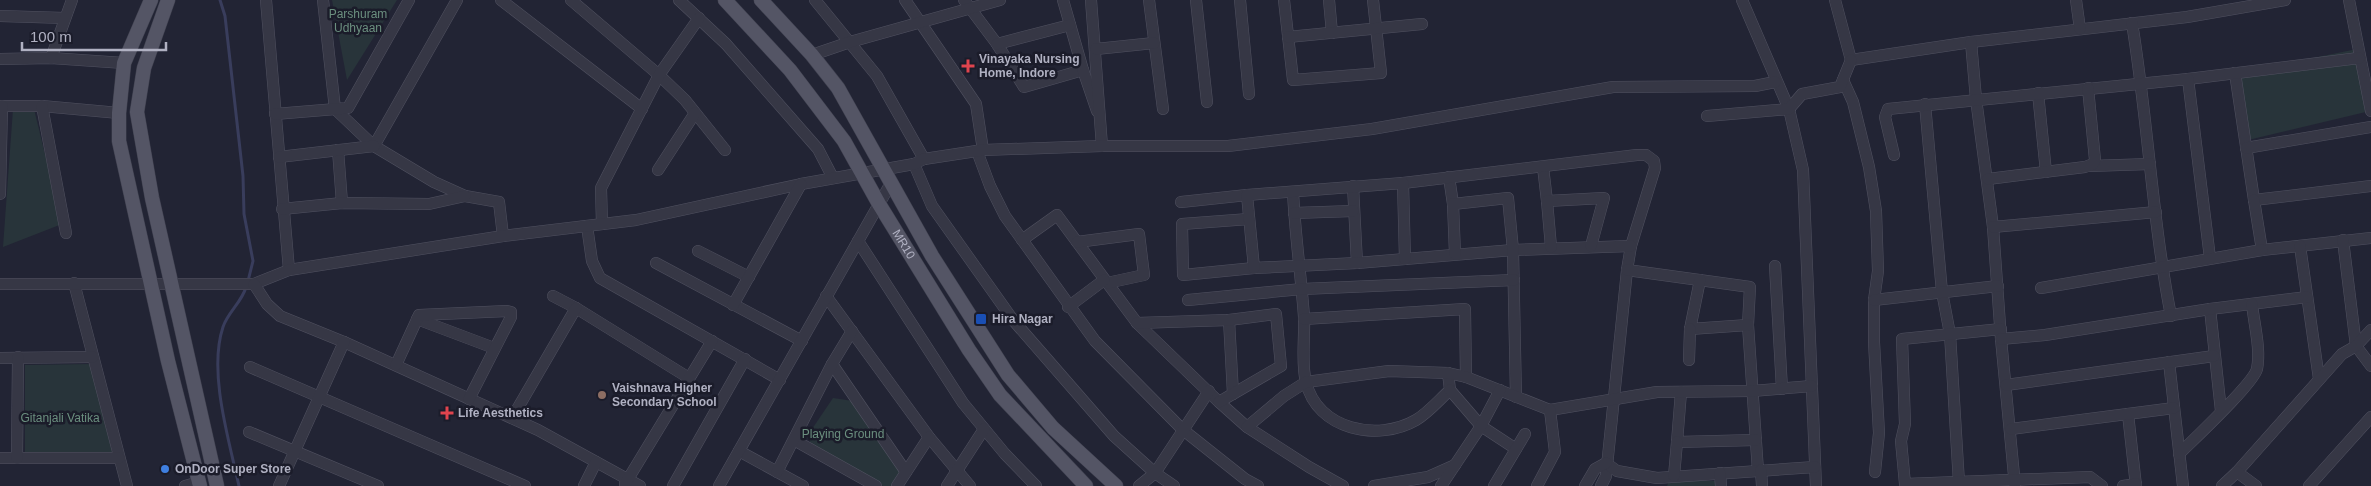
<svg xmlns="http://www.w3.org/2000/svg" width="2371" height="486" font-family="Helvetica,sans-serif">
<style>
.park{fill:#28343a}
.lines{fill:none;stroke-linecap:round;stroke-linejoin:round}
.stream{stroke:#393d5c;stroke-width:3}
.minor-casing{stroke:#505160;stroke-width:12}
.major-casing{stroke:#3f404f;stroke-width:15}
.minor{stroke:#363745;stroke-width:11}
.major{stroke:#545565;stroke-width:14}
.health-dot{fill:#e0444e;stroke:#1b1c2a;stroke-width:2}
.transit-dot{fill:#1a4fb4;stroke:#1b1c2a;stroke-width:2}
.education-dot{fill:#8d6e63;stroke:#1b1c2a;stroke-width:2}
.shop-dot{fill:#3f7fe0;stroke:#1b1c2a;stroke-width:2}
.labels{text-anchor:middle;stroke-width:5;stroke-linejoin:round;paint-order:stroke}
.park-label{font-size:12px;fill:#6b8f7f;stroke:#1b1c2a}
.poi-label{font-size:12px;font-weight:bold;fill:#b0b1c2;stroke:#1b1c2a;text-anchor:start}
.street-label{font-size:12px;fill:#b0b1c2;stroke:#1b1c2a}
</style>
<rect width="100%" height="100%" fill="#222434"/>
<g class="park">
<path d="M 332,0 L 397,0 L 347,80 Z"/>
<path d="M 2357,49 L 2370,111 L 2244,141 L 2235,74 Z"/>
<path d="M 13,109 L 34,109 L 62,224 L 3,247 Z"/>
<path d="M 91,364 L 112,452 L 25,452 L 25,365 Z"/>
<path d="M 833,398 L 853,401 L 902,473 L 894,486 L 883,486 L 812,448 L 808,435 Z"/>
<path d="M 1669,481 L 1718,481 L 1718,486 L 1667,486 Z"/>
</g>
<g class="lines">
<g class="stream">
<path d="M 220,0 L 225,16 L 243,176 L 244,214 L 253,261 L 248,281"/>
<path d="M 239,486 C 229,440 208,372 223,327 C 228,312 242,302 246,287"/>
</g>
<g class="minor-casing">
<g id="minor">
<path d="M 266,0 L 289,270"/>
<path d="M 323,0 L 335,109 L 374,146 L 434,182 L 465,196 L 499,202 L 503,236"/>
<path d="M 501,0 L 642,109"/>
<path d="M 571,0 L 659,75 L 685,100 L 725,150"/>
<path d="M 679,0 L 726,44 L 818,149 L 833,178"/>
<path d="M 815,0 L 877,76 L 924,159"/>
<path d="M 905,0 L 976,104 L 983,150"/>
<path d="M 964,0 L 997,44 L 1024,87 L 1083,70"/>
<path d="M 1063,0 L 1083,70 L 1097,111"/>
<path d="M 1091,0 L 1102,146"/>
<path d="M 1149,0 L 1163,109"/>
<path d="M 1196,0 L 1207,102"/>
<path d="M 1240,0 L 1249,94"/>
<path d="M 1284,0 L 1293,80 L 1381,73 L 1373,0"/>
<path d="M 1329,0 L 1332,33"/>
<path d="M 1742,0 L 1789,109 L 1803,170 L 1816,486"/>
<path d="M 1835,0 L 1851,60 L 1971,42 L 2187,17 L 2285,0"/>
<path d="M 2076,0 L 2080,29"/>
<path d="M 2349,0 L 2371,111"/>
<path d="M 0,16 L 65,18"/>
<path d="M 2132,23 C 2148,120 2152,219 2171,316"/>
<path d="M 1288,37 L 1422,24"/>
<path d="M 1971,42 L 1976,99 L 1993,227 L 2001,339 L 2015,486"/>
<path d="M 997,44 L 1070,25"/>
<path d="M 1096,49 L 1154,43"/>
<path d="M 812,55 L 850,42 L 1000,0"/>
<path d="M 51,58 L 72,0"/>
<path d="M 0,59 L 51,58 L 124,63"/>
<path d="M 2235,73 L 2254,200 L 2371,186"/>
<path d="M 2188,79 L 2359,58"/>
<path d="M 1843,80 L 1853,102 L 1869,167 L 1876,211 L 1878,271 L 1874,300 L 1874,342 L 1879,433 L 1875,472"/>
<path d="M 2038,93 L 2046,172"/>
<path d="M 1925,104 L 1942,292 L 1950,334 L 1959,483"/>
<path d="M 0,106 L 42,106 L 119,113"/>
<path d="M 42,106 L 66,233"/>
<path d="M 275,114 L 348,108 L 409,0"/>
<path d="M 1707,116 L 1789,109 L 1802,94 L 1840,87 L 1851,60"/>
<path d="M 374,146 L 457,0"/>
<path d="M 2246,148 L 2371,127"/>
<path d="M 338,150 L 342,203"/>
<path d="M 977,151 L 990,186 L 1005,216 L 1095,341 L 1182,429 L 1245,479 L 1258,486"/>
<path d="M 1894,155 L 1885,117 L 1888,109 L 2188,79 L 2210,258"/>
<path d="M 279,157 L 374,146"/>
<path d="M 914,164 L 932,206 L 1013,320 L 1114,436 L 1155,473 L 1174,486"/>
<path d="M 2090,166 L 2150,164"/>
<path d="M 1543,167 L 1547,201"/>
<path d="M 658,170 L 695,113"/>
<path d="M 1449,177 L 1453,204"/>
<path d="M 1988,179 L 2085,167 L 2093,164 L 2095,160 L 2088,88"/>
<path d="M 1403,183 L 1637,155 L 1646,155 L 1654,161 L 1655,168 L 1631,246 L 1627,270 L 1606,476 L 1601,486"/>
<path d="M 1353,186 L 1357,263"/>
<path d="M 1293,192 C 1295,234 1301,275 1304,317 C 1305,337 1301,364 1306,382 C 1317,430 1378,442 1416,420 C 1428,413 1440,399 1450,390 L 1448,373"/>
<path d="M 0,194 L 2,106"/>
<path d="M 2254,200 L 2262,250 L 2371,238"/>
<path d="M 1181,202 L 1247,195"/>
<path d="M 282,209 L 342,203 L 429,204 L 465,196"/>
<path d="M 1294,213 L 1353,211"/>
<path d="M 1249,219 L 1182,224 L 1183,275 L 1254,268 L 1357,263 L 1513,250 L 1631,246"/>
<path d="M 602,224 L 601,188 L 659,75 L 699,18"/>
<path d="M 587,226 L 592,261 L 600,278 L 780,380"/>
<path d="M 1993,227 L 2156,212"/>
<path d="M 1022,240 L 1057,215 L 1137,323 L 1219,402 L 1247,427 L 1309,467 L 1343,486"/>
<path d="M 2343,240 L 2356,346 L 2371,366"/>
<path d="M 858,241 L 963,403 L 1005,454 L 1036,486"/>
<path d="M 1077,242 L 1139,234 L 1144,275 L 1107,283"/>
<path d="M 2300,246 L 2319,379"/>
<path d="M 1551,247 L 1547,201 L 1604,198 L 1591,246"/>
<path d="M 698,251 L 749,277"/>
<path d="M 1455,254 L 1453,204 L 1508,198 L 1513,250 L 1516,397"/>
<path d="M 656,263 L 802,341"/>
<path d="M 1775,266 L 1782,389"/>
<path d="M 1254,268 L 1247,195 L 1403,183 L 1405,259"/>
<path d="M 1627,270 L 1750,287 L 1748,325 L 1758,471"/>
<path d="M 1700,280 L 1690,329 L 1748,325"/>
<path d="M 74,283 L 127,486"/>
<path d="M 0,284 L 254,284 L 289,270 L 503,236 L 636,220 L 801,184 L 914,164 L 924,159 L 983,150 L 1102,146 L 1228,146 L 1372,129 L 1613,87 L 1755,86 L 1775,82"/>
<path d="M 254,284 L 267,304 L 280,316 L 344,342 L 538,430 L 640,486"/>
<path d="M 2041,288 L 2262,250"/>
<path d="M 553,296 L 576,308 L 689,378"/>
<path d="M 826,296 L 929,437 L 970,486"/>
<path d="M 1188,300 L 1302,289 L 1514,280"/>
<path d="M 1874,300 L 1998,286"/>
<path d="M 733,305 L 801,184"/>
<path d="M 1068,307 L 1104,280"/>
<path d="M 2210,309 L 2221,411"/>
<path d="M 417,319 L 494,348"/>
<path d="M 1304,319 L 1465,309 L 1466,377"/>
<path d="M 1229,320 L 1233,394"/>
<path d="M 1137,323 L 1229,320 L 1276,314 L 1281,366 L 1219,402"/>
<path d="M 2001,329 L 1902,339 L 1905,424 L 1901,441 L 1905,484 L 2090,477 L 2102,486"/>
<path d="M 2001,339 L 2045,335 L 2210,309 L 2307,297"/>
<path d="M 0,358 L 93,357"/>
<path d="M 1689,360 L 1690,329"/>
<path d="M 2169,362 L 2183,486"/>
<path d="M 832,364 L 906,472"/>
<path d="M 396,365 L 419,315 L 507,311 L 511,312 L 511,317 L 469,399"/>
<path d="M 250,367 L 525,486"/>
<path d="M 2006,385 L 2214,356"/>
<path d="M 1450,390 L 1481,426 L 1516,449"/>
<path d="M 1681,392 L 1677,442 L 1756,440"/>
<path d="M 2128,414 L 2136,486"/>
<path d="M 512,418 L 576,308"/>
<path d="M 1247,427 L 1284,396 L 1306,382 L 1389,371 L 1448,373 L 1466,377 L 1550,410 L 1657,392 L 1752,391 L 1812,386"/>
<path d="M 2011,429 L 2174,408"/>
<path d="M 249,432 L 378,486"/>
<path d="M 794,440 L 876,486"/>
<path d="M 739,451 L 803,486"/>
<path d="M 2179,454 C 2194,439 2253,384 2257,369 C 2261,349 2254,324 2252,304"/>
<path d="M 0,458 L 119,458"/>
<path d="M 17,458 L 18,357"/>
<path d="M 1606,463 L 1617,471 L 1657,478 L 1815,467"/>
<path d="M 1761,470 L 1762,486"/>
<path d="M 777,472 L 832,364 L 852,331"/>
<path d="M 2237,472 L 2342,354 L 2356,346 L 2371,330"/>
<path d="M 1720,473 L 1721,486"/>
<path d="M 1674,476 L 1677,442"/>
<path d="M 625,484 L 712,341"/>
<path d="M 185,486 L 199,482"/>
<path d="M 279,486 L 344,342"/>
<path d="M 584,486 L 596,462"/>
<path d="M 673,486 L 745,359"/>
<path d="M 719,486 L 891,183"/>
<path d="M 897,486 L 929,437"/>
<path d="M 947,486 L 984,429"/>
<path d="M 1139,486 L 1155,473 L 1209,391"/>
<path d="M 1374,486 L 1428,477 L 1455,465"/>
<path d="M 1441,486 L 1481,426 L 1500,390"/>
<path d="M 1494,486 L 1525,434"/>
<path d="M 1537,486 L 1555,452 L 1550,410"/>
<path d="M 1585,486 L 1595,469 L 1606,463"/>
<path d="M 2123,486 L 2136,484"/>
<path d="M 2222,486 L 2237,472 L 2256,486"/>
<path d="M 2309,486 L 2371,417"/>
</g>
</g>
<g class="major-casing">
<g id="major">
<path d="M 151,0 L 124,63 L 119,113 L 119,141 L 168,361 L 200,486"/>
<path d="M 168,0 L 144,68 L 137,112 L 152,198 L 217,486"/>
<path id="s1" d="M 725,0 L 790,70 L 844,141 L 879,204 L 969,350 L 1000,395 L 1086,486"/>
<path d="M 761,0 L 812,55 L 838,88 L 932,256 L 1008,375 L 1053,428 L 1116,486"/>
</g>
</g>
<use href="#minor" class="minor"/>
<use href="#major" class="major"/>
</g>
<g class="health-dot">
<path d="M965.5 58.5h5v5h5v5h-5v5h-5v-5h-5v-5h5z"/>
<path d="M444.5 405.5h5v5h5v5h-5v5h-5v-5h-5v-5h5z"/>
</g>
<rect class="transit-dot" x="975" y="313" width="12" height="12" rx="2.5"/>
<circle class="education-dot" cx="602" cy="395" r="5"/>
<circle class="shop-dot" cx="165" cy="469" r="5"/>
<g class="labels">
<g class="park-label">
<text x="358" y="18">Parshuram<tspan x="358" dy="14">Udhyaan</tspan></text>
<text x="60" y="422">Gitanjali Vatika</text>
<text x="843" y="438">Playing Ground</text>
</g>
<g class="poi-label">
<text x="979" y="63">Vinayaka Nursing<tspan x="979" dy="14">Home, Indore</tspan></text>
<text x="992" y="323">Hira Nagar</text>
<text x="612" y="392">Vaishnava Higher<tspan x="612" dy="14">Secondary School</tspan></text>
<text x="458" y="417">Life Aesthetics</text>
<text x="175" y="473">OnDoor Super Store</text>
</g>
<g class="street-label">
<text dy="4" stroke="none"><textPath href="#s1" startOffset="304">MR10</textPath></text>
</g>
</g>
<path d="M22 42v8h144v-8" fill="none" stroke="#b0b1c2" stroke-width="2.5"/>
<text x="30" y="42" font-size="15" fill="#b0b1c2" stroke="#1b1c2a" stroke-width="4" paint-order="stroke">100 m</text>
</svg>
